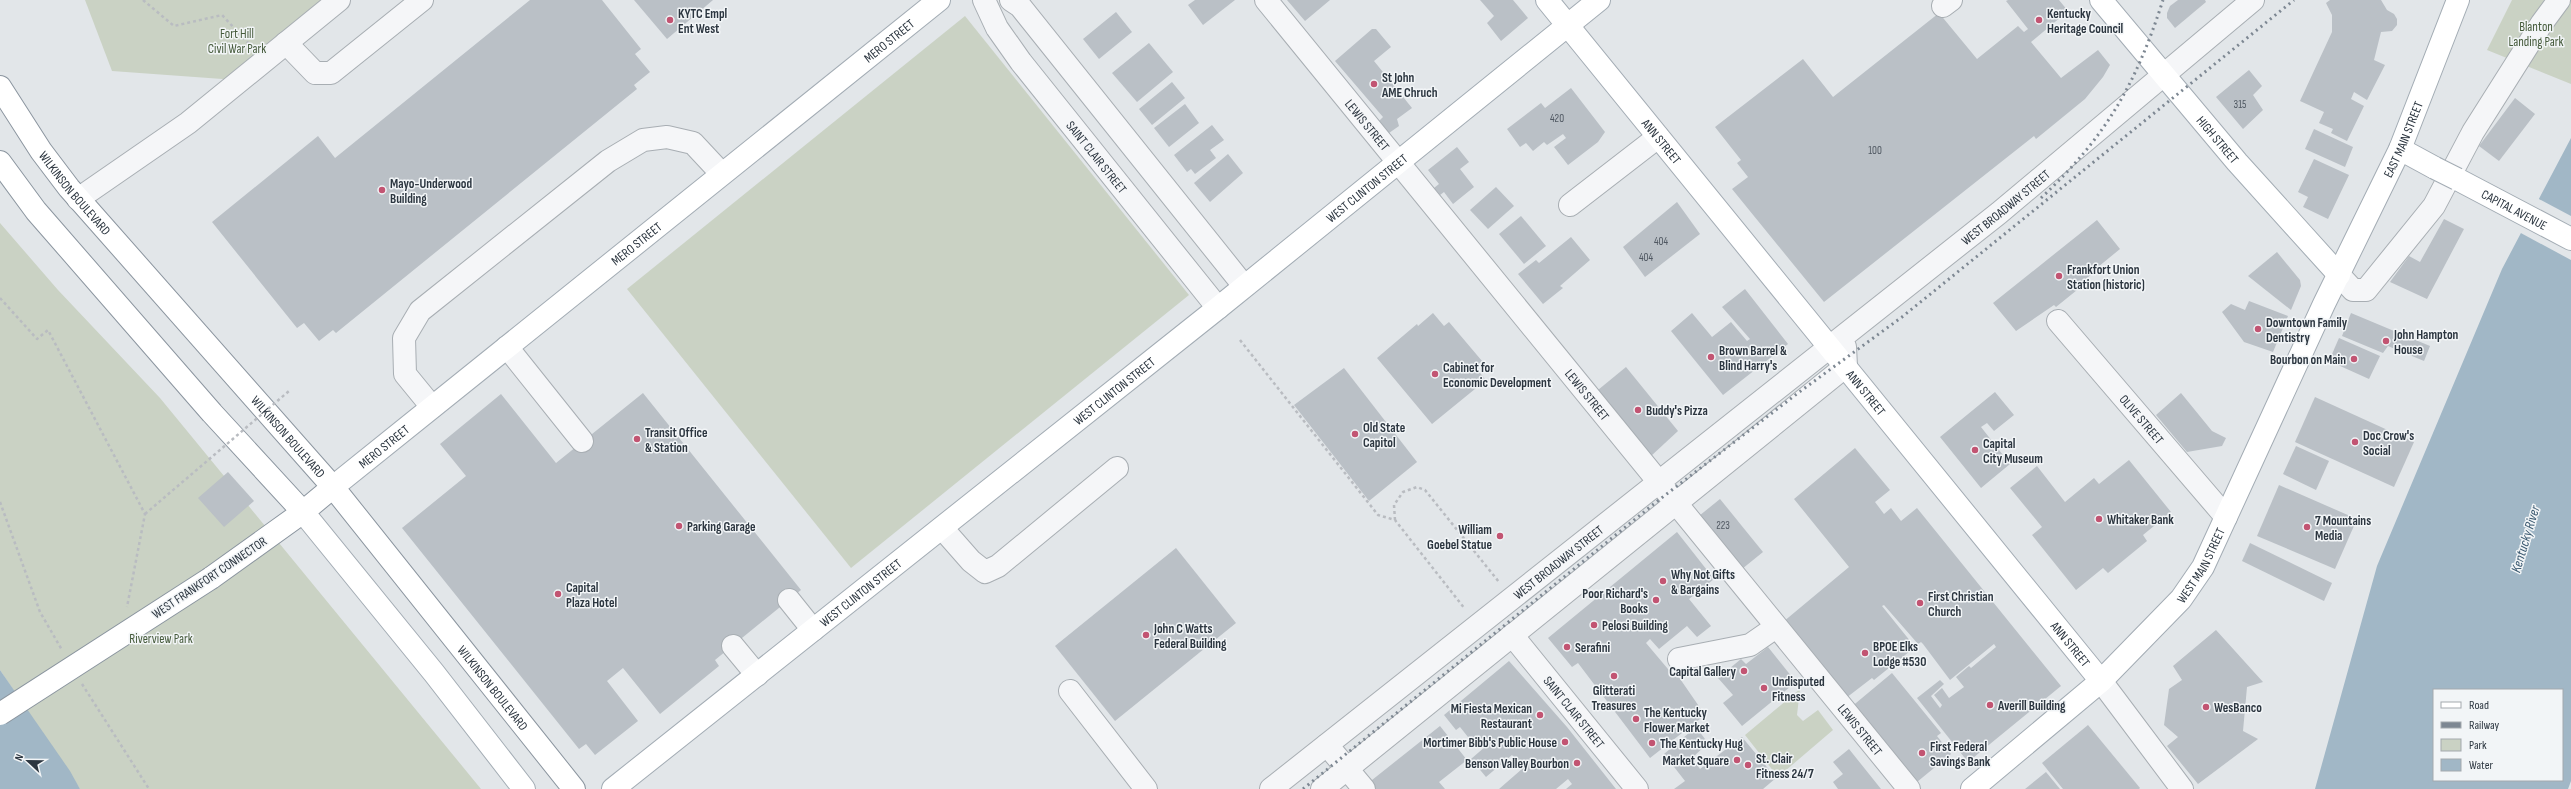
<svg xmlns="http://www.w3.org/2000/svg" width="2571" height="789" font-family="'Sofia Sans Condensed',sans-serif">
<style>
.green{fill:#cad2c4}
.water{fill:#a1b7c6;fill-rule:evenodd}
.pier{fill:#e2e6e9}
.building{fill:#bac0c6}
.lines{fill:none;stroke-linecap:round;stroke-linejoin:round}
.minor-casing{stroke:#a8aeb3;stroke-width:24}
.major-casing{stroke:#a3acb4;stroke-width:24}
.highway-casing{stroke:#8b959f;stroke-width:24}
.path{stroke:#b9bcc1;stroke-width:2.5;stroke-dasharray:3 3;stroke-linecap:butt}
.minor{stroke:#f5f6f8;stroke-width:22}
.major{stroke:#fff;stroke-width:22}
.highway{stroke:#fff;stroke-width:22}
.rail{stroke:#7d8792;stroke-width:3;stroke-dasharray:2 4;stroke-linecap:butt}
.major-bridge-casing{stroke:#a3acb4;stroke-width:24;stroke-linecap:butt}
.highway-bridge-casing{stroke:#8b959f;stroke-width:24;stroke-linecap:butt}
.path-bridge{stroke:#b9bcc1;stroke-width:2.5;stroke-dasharray:3 3;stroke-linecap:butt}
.major-bridge{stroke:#fff;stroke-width:22}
.highway-bridge{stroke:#fff;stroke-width:22}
.poi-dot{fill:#c25472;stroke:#f2f5f7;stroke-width:1.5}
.labels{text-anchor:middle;stroke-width:3;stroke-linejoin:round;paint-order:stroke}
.number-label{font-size:11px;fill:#505862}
.poi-label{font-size:13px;font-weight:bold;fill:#2c3640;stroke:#f2f5f7;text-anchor:start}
.park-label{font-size:13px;fill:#455a3b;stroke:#f2f5f7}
.street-label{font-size:13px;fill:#2c3640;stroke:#f2f5f7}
.water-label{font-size:14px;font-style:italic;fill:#3a5970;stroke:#f2f5f7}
</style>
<rect width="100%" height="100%" fill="#e2e6e9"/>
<g class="green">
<path d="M 85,0 L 347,0 L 250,81 L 112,71 Z"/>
<path d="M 2512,0 L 2571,0 L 2571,84 L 2487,50 Z"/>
<path d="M 965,16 L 1189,295 L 851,568 L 627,289 Z"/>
<path d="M 0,223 L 58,290 L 160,398 L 481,789 L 80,789 L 0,670 Z"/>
<path d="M 1800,689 L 1797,715 L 1803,721 L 1818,710 L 1833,730 L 1778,777 L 1745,735 Z"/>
</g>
<g class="water">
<path d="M 2571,138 L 2571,781 L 2568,789 L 2315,789 L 2377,566 L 2502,269 ZM 2434,690 L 2562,690 L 2562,780 L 2434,780 Z"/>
<path d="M 0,670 L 70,771 L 80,789 L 0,789 Z"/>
</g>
<path class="pier" d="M 2537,198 L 2571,216 L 2571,260 L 2519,232 Z"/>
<g class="building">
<path d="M 530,0 L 602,0 L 641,49 L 635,54 L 650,72 L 634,85 L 637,89 L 336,333 L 333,330 L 319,341 L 304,323 L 297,328 L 212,222 L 318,136 L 335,158 Z"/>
<path d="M 634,0 L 713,0 L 667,39 Z"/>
<path d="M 1195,0 L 1235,0 L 1203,25 L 1188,5 Z"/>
<path d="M 1287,0 L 1330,0 L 1305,21 Z"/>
<path d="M 1480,0 L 1513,0 L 1528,18 L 1501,41 L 1487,23 L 1494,16 Z"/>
<path d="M 2008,0 L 2059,0 L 2068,11 L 2031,42 L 2061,78 L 2098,50 L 2110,65 L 2103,77 L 2085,99 L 2036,139 L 2034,136 L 1824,302 L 1732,189 L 1748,177 L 1737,163 L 1741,160 L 1715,127 L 1803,59 L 1833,97 L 1939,13 L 1977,59 L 2018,26 L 2024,32 L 2028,29 L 2006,1 Z"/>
<path d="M 2178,0 L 2205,0 L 2206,2 L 2175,28 L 2167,18 L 2167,13 L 2170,6 Z"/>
<path d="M 2330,0 L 2381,0 L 2387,10 L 2394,14 L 2397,19 L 2397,25 L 2392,31 L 2381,32 L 2374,60 L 2385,65 L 2367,100 L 2354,92 L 2351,99 L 2364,106 L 2347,141 L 2331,133 L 2333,129 L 2319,123 L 2324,112 L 2300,101 L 2332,32 L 2332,15 L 2326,3 Z"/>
<path d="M 1116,12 L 1132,32 L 1099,59 L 1083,39 Z"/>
<path d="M 1372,29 L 1376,29 L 1391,47 L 1374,61 L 1412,108 L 1397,119 L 1399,126 L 1389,133 L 1379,121 L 1383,117 L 1335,61 Z"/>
<path d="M 1149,43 L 1173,72 L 1137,102 L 1112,73 Z"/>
<path d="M 2249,70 L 2262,86 L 2253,95 L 2263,110 L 2243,129 L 2216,97 Z"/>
<path d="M 1172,82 L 1185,98 L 1152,125 L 1139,109 Z"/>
<path d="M 1571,88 L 1605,132 L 1598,142 L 1568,165 L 1554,147 L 1566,138 L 1563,134 L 1547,145 L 1544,142 L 1533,151 L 1526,143 L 1520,147 L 1507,129 L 1541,103 L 1545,108 Z"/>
<path d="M 2515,98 L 2535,114 L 2499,161 L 2479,146 Z"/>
<path d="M 1185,104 L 1199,123 L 1169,147 L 1154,128 Z"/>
<path d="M 1212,125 L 1224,140 L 1210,150 L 1216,158 L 1195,174 L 1191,169 L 1187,172 L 1174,155 Z"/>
<path d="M 2314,129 L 2353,147 L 2345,167 L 2305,149 Z"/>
<path d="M 1457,147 L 1469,162 L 1460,169 L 1474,187 L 1453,204 L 1444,192 L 1440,195 L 1434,188 L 1439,184 L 1428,170 Z"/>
<path d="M 1228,154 L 1243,173 L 1210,202 L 1194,183 Z"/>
<path d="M 2314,159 L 2349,175 L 2328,219 L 2303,207 L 2308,197 L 2298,192 Z"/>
<path d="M 1496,187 L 1514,206 L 1488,229 L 1470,210 Z"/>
<path d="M 1677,202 L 1700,234 L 1645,277 L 1623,247 Z"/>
<path d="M 1521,216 L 1546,246 L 1524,264 L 1499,234 Z"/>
<path d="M 2444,219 L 2464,229 L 2427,299 L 2390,282 L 2409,256 L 2420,262 Z"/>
<path d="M 2097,220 L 2120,249 L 2098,267 L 2099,268 L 2081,283 L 2082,286 L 2056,307 L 2054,305 L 2016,331 L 1993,303 Z"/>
<path d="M 1571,237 L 1590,260 L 1560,286 L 1563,288 L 1543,304 L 1518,274 L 1536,260 L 1539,263 Z"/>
<path d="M 2277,252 L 2300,280 L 2301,286 L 2291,310 L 2248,276 Z"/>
<path d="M 1745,289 L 1788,344 L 1723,395 L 1671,331 L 1692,313 L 1712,337 L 1731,322 L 1747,341 L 1750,339 L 1722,307 Z"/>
<path d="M 2249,301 L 2288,316 L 2273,352 L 2244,342 L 2222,312 L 2231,304 L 2245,310 Z"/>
<path d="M 1433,313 L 1444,326 L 1449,322 L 1482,361 L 1475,367 L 1486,380 L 1432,424 L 1377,358 L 1417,324 L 1418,326 Z"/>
<path d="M 2351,313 L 2430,346 L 2424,361 L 2388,346 L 2383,353 L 2342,336 Z"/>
<path d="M 2339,338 L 2380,356 L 2369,379 L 2329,361 Z"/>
<path d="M 1626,367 L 1678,431 L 1651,456 L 1598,390 Z"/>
<path d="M 1344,368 L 1417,462 L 1369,501 L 1294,405 Z"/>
<path d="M 1995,392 L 2014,415 L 1994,431 L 1987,423 L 1981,427 L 2010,464 L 1981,488 L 1940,437 Z"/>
<path d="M 643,393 L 801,590 L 715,660 L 719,666 L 660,714 L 623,668 L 607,681 L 638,721 L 595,755 L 586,744 L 579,749 L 402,528 L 466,476 L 440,444 L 501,394 L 556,463 Z"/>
<path d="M 2181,393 L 2212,431 L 2226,438 L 2222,446 L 2187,452 L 2156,415 Z"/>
<path d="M 2315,397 L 2414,442 L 2394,487 L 2295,442 Z"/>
<path d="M 2296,446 L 2329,461 L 2316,490 L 2283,474 Z"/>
<path d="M 1855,448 L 1890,490 L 1875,502 L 1884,514 L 1891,508 L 1901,521 L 1917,508 L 2061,686 L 1968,762 L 1917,698 L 1940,680 L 1944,684 L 1931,696 L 1940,708 L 1942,705 L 1934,695 L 1942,688 L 1949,698 L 1964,687 L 1956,677 L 1969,666 L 1971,668 L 1996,647 L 1994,644 L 1950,680 L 1923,644 L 1921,642 L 1918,644 L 1884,605 L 1882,606 L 1915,647 L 1874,680 L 1872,678 L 1846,698 L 1783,622 L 1849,567 L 1794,499 Z"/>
<path d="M 2129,460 L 2171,512 L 2143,535 L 2147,541 L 2108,573 L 2103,568 L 2076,590 L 2032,535 L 2042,527 L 2010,488 L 2037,466 L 2065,502 L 2094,478 L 2099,484 Z"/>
<path d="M 228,472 L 254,501 L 224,527 L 198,498 Z"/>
<path d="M 2279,485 L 2357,519 L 2335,569 L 2257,536 Z"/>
<path d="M 1720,499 L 1763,552 L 1742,569 L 1699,516 Z"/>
<path d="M 1677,532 L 1714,579 L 1689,599 L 1711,626 L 1697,637 L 1687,626 L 1659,649 L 1650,639 L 1646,643 L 1673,675 L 1676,673 L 1705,715 L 1650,758 L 1578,663 L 1572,667 L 1548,638 Z"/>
<path d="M 2250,543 L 2332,583 L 2324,601 L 2242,561 Z"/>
<path d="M 1176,548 L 1236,623 L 1115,721 L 1055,646 Z"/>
<path d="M 2216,630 L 2263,682 L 2247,687 L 2243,731 L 2258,739 L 2198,784 L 2167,746 L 2178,737 L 2164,725 L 2169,689 L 2182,680 L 2173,666 Z"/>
<path d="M 1768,647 L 1796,682 L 1742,726 L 1723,703 L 1733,695 L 1718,678 L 1741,659 L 1746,664 Z"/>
<path d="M 1509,661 L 1567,727 L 1616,789 L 1566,789 L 1572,784 L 1568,779 L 1556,789 L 1499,789 L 1529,763 L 1527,761 L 1521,766 L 1512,755 L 1486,777 L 1471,759 L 1486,746 L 1479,737 L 1472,742 L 1460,727 L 1456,730 L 1444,715 Z"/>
<path d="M 1892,673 L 1941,733 L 1937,736 L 1951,754 L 1917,782 L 1850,708 Z"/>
<path d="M 2088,725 L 2140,788 L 2139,789 L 2063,789 L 2042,763 Z"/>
<path d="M 1440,726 L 1467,760 L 1439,782 L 1445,789 L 1371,789 L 1367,784 Z"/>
<path d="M 1696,727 L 1708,743 L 1692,758 L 1700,769 L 1742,737 L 1776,778 L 1763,789 L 1674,789 L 1685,781 L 1664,754 Z"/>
<path d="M 1849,749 L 1881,789 L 1838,789 L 1833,782 L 1843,774 L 1833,762 Z"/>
<path d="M 2046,772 L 2060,789 L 2025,789 Z"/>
</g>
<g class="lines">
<g class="minor-casing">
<g id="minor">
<path id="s1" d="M 984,0 L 997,28 L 1021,62 L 1218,308"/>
<path d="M 1011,0 L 1020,6 L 1244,286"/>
<path id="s2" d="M 1266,0 L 1909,789"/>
<path d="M 1943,6 L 1951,0"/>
<path d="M 286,43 L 315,73 L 331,73 L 422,0"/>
<path d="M 78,199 L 188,123 L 339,0"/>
<path d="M 1570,205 L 1658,137"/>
<path d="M 2339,275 L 2353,290 L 2366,290 L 2434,206 L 2473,132 L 2542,23 L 2559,0"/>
<path id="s3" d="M 2058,321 L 2226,517"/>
<path d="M 507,347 L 582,441"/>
<path d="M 432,407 L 405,374 L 404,338 L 420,311 L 608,161 L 643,140 L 667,137 L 693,143 L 721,173"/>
<path d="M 942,528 L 971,561 L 985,572 L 998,566 L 1117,468"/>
<path d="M 789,600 L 813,630"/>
<path id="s4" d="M 1512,635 L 1637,789"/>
<path d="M 733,646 L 757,675"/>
<path d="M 1679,659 L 1750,645 L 1776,627"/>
<path d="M 2101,681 L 2182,789"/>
<path d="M 1070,691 L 1146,789"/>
<path d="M 1327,745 L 1364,789"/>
<path id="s5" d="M 1271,789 L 1999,213 L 2253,0"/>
<path d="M 1322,789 L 1846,366 L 1845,347"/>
</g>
</g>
<g class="major-casing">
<g id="major">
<path id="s6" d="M 1547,0 L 2101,681"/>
<path id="s7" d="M 2101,0 L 2237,162 L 2339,275"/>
<path d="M 2400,149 L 2435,168"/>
<path id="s8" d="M 2457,179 L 2571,239"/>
<path id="s9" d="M 333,487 L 939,0"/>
<path d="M 303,512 L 434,673 L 524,789"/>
<path id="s10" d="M 613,789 L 1218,308 L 1599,0"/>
<path id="s11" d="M 1972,789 L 2101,681 L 2181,599 L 2203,567 L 2324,304 L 2400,149 L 2458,0"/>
</g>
</g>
<g class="highway-casing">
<g id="highway">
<path id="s12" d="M 0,87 L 41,151 L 69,188 L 333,487 L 574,789"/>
<path d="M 0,162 L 36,211 L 212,413 L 303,512"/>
<path d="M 211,578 L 303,512 L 333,487"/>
</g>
</g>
<g class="path">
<path d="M 143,0 L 174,26 L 222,15 L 251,46"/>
<path d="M 0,298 L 37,339 L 48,330 L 145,514 L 127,607"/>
<path d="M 1240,340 L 1378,515 L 1395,520 L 1465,609"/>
<path d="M 0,502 L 40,612 L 62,650"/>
<path d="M 1395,520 L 1394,505 L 1403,492 L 1417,487 L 1425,490 L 1499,582"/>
<path d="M 82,684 L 149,789"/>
</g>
<use href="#minor" class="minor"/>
<use href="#major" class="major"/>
<use href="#highway" class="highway"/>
<g class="rail">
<path d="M 2041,198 C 2106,137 2136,84 2163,0"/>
<path d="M 1303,789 L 1655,503 L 1798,393 L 1902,317 L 2294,0"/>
</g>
<g class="major-bridge-casing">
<path id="major-bridge" d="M 2435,168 L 2457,179"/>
</g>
<g class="highway-bridge-casing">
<path id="highway-bridge" d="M 0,714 L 211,578"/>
</g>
<path class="path-bridge" d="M 145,514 L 289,391"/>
<use href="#major-bridge" class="major-bridge"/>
<use href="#highway-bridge" class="highway-bridge"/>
</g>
<g class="poi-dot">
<circle cx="670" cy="20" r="4"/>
<circle cx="2039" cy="20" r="4"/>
<circle cx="1374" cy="84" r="4"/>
<circle cx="382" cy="190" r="4"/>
<circle cx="2059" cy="276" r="4"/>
<circle cx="2258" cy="329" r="4"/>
<circle cx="2386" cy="341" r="4"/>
<circle cx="1711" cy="357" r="4"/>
<circle cx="2354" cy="359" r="4"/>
<circle cx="1435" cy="374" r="4"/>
<circle cx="1638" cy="410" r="4"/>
<circle cx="1355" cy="434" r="4"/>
<circle cx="637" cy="439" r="4"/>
<circle cx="2355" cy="442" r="4"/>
<circle cx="1975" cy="450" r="4"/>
<circle cx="2099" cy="519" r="4"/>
<circle cx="679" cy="526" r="4"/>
<circle cx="2307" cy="527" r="4"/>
<circle cx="1500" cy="536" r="4"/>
<circle cx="1663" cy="581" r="4"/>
<circle cx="558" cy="594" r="4"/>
<circle cx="1656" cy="600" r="4"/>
<circle cx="1920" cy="603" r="4"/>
<circle cx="1594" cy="625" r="4"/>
<circle cx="1146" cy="635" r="4"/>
<circle cx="1567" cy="647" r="4"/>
<circle cx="1865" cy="653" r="4"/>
<circle cx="1744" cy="671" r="4"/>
<circle cx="1614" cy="676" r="4"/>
<circle cx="1764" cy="688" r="4"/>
<circle cx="1990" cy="705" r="4"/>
<circle cx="2206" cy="707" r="4"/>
<circle cx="1540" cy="715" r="4"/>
<circle cx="1636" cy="719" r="4"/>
<circle cx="1565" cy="742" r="4"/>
<circle cx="1652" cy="743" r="4"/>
<circle cx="1922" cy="753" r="4"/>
<circle cx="1737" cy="760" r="4"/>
<circle cx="1577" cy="763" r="4"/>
<circle cx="1748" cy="765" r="4"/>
</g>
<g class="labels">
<g class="number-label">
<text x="2240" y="108">315</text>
<text x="1557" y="122">420</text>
<text x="1875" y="154">100</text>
<text x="1661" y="245">404</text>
<text x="1646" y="261">404</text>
<text x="1723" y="529">223</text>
</g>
<g class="poi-label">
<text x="678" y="18">KYTC Empl<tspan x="678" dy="15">Ent West</tspan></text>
<text x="2047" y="18">Kentucky<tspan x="2047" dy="15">Heritage Council</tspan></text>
<text x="1382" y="82">St John<tspan x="1382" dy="15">AME Chruch</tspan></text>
<text x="390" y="188">Mayo-Underwood<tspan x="390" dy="15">Building</tspan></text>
<text x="2067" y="274">Frankfort Union<tspan x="2067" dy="15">Station (historic)</tspan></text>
<text x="2266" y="327">Downtown Family<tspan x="2266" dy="15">Dentistry</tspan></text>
<text x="2394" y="339">John Hampton<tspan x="2394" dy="15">House</tspan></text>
<text x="1719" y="355">Brown Barrel &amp;<tspan x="1719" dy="15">Blind Harry's</tspan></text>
<text x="2346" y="364" text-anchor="end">Bourbon on Main</text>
<text x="1443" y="372">Cabinet for<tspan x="1443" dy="15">Economic Development</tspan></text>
<text x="1646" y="415">Buddy's Pizza</text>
<text x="1363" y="432">Old State<tspan x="1363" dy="15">Capitol</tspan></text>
<text x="645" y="437">Transit Office<tspan x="645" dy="15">&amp; Station</tspan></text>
<text x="2363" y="440">Doc Crow's<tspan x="2363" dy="15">Social</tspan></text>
<text x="1983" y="448">Capital<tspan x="1983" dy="15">City Museum</tspan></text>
<text x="2107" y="524">Whitaker Bank</text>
<text x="2315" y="525">7 Mountains<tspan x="2315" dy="15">Media</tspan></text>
<text x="687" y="531">Parking Garage</text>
<text x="1492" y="534" text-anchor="end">William<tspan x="1492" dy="15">Goebel Statue</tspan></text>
<text x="1671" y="579">Why Not Gifts<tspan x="1671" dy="15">&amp; Bargains</tspan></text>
<text x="566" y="592">Capital<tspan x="566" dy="15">Plaza Hotel</tspan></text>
<text x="1648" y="598" text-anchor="end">Poor Richard's<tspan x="1648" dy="15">Books</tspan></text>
<text x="1928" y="601">First Christian<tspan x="1928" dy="15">Church</tspan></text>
<text x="1602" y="630">Pelosi Building</text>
<text x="1154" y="633">John C Watts<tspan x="1154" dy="15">Federal Building</tspan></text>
<text x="1873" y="651">BPOE Elks<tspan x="1873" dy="15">Lodge #530</tspan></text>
<text x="1575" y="652">Serafini</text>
<text x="1736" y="676" text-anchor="end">Capital Gallery</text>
<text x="1772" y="686">Undisputed<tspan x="1772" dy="15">Fitness</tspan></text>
<text x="1614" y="695" text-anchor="middle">Glitterati<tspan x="1614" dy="15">Treasures</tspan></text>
<text x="1998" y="710">Averill Building</text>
<text x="2214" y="712">WesBanco</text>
<text x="1532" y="713" text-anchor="end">Mi Fiesta Mexican<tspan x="1532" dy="15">Restaurant</tspan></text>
<text x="1644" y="717">The Kentucky<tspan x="1644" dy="15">Flower Market</tspan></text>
<text x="1557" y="747" text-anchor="end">Mortimer Bibb's Public House</text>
<text x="1660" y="748">The Kentucky Hug</text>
<text x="1930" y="751">First Federal<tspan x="1930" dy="15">Savings Bank</tspan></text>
<text x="1756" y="763">St. Clair<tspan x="1756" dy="15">Fitness 24/7</tspan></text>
<text x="1729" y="765" text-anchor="end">Market Square</text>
<text x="1569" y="768" text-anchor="end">Benson Valley Bourbon</text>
</g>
<g class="park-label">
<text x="2536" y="31">Blanton<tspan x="2536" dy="15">Landing Park</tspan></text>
<text x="237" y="38">Fort Hill<tspan x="237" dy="15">Civil War Park</tspan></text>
<text x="161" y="643">Riverview Park</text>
</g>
<g class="street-label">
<text dy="5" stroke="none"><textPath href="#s9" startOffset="713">MERO STREET</textPath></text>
<text dy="5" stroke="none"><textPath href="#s2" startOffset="161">LEWIS STREET</textPath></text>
<text dy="5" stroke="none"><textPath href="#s11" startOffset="794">EAST MAIN STREET</textPath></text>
<text dy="5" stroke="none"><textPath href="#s7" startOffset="182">HIGH STREET</textPath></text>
<text dy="5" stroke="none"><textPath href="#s6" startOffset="182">ANN STREET</textPath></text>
<text dy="5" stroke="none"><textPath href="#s1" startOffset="194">SAINT CLAIR STREET</textPath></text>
<text dy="5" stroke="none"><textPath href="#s10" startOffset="964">WEST CLINTON STREET</textPath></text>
<text dy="5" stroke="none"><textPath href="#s12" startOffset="130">WILKINSON BOULEVARD</textPath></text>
<text dy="5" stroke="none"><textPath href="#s5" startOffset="937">WEST BROADWAY STREET</textPath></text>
<text dy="5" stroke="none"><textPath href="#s8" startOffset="65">CAPITAL AVENUE</textPath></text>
<text dy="5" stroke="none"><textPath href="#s9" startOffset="389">MERO STREET</textPath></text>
<text dy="5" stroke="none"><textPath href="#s10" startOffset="640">WEST CLINTON STREET</textPath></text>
<text dy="5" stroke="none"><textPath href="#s6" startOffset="506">ANN STREET</textPath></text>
<text dy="5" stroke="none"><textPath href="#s2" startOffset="509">LEWIS STREET</textPath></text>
<text dy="5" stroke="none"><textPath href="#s3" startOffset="129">OLIVE STREET</textPath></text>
<text dy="5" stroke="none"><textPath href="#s12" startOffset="454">WILKINSON BOULEVARD</textPath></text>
<text dy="5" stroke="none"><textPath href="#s9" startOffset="65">MERO STREET</textPath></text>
<text dy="5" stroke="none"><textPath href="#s5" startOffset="366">WEST BROADWAY STREET</textPath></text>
<text dy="5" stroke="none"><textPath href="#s11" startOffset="322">WEST MAIN STREET</textPath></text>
<text transform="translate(209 577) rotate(-34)" y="5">WEST FRANKFORT CONNECTOR</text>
<text dy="5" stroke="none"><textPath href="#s10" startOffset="316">WEST CLINTON STREET</textPath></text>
<text dy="5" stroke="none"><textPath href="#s6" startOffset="830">ANN STREET</textPath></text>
<text dy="5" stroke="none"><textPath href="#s12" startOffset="778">WILKINSON BOULEVARD</textPath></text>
<text dy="5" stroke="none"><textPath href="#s4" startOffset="99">SAINT CLAIR STREET</textPath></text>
<text dy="5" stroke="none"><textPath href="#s2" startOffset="941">LEWIS STREET</textPath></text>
</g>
<g class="water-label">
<text transform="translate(2525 539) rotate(-73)" y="5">Kentucky River</text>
</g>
</g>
<rect x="2433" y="689" width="130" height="92" fill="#f2f5f7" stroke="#a3a9ae"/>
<rect x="2441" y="702" width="20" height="6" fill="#ffffff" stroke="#a3a9ae"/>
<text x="2469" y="709" font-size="12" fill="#2c3640">Road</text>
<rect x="2441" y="722" width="20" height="6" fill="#7d8792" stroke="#a3a9ae"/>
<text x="2469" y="729" font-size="12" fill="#2c3640">Railway</text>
<rect x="2441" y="739" width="20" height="12" fill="#cad2c4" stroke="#a3a9ae"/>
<text x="2469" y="749" font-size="12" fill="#2c3640">Park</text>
<rect x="2441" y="759" width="20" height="12" fill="#a1b7c6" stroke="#a3a9ae"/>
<text x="2469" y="769" font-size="12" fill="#2c3640">Water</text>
<g transform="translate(28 761) rotate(292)" stroke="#f2f5f7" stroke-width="3" paint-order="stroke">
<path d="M0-3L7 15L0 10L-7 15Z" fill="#2c3640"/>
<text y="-6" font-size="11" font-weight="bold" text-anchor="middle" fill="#2c3640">N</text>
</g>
</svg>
